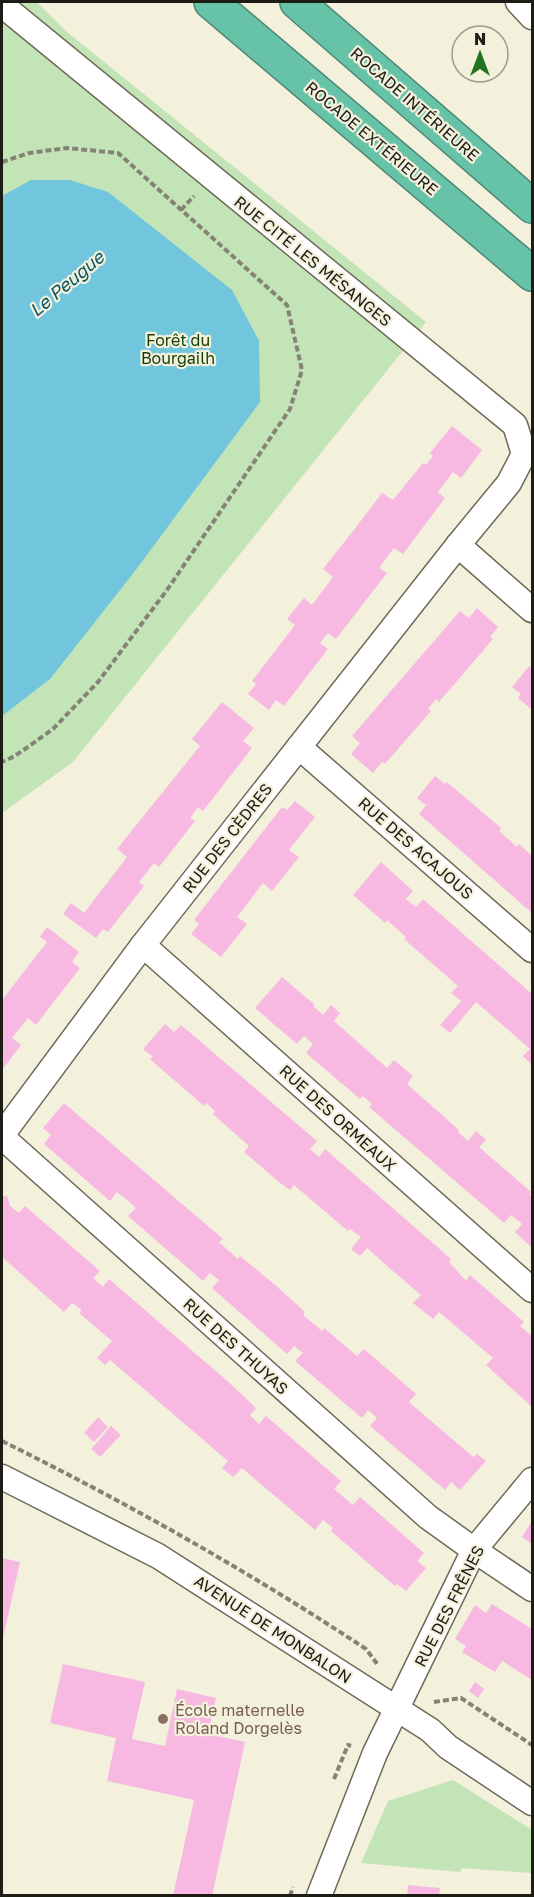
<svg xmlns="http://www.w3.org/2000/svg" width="534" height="1897" font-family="'Golos Text',sans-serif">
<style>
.green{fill:#c2e4b7}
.water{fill:#71c5dd}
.building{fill:#f7b9e2}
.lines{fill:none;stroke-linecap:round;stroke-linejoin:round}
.street-casing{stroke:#6e6a59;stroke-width:27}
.highway-casing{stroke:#4d8975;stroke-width:36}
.path{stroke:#858376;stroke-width:4;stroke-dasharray:6 3;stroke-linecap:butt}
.street{stroke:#fff;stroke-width:24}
.highway{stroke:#67c3a8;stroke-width:33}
.education-dot{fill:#8d6e63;stroke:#f3f0dc;stroke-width:2}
.labels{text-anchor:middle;stroke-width:4.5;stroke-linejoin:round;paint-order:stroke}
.street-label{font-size:16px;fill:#1d1c15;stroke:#f3f0dc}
.park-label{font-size:16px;fill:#153c02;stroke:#f3f0dc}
.education-label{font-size:16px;fill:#785e54;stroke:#f3f0dc;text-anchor:start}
.water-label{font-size:18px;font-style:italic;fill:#0a5465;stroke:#f3f0dc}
</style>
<rect width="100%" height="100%" fill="#f3f0dc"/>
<g class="green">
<path d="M 2,2 L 37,2 L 67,32 L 426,322 L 73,762 L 2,813 Z"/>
<path d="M 453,1780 L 532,1830 L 532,1873 L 462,1868 L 460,1872 L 361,1863 L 388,1801 Z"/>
</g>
<path class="water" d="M 31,180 L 70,180 L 108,192 L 232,290 L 259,341 L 260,402 L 135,571 L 50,679 L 2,716 L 2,196 Z"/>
<g class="building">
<path d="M 452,426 L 482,450 L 461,478 L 453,472 L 438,492 L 445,498 L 403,554 L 394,548 L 387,557 L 379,568 L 387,573 L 336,639 L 328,633 L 320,643 L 328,649 L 284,706 L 276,700 L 269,710 L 248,694 L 256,684 L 252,681 L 295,625 L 287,619 L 304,598 L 312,605 L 333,577 L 323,569 L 353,531 L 382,493 L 393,500 L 423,463 L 426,465 L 433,456 L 430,453 Z"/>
<path d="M 477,608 L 498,627 L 490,637 L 493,639 L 439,702 L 436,699 L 428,709 L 431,711 L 385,764 L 382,762 L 373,773 L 351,754 L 360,743 L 352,736 L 460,611 L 469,618 Z"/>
<path d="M 529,666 L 532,669 L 532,710 L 518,698 L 521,694 L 512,687 Z"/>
<path d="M 222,702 L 254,728 L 243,741 L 252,748 L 203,811 L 198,807 L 190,818 L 195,821 L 159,867 L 154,863 L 139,882 L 144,886 L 108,932 L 103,929 L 96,938 L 63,914 L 71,903 L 84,913 L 127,857 L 117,849 L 200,746 L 192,739 Z"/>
<path d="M 435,776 L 445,784 L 447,782 L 501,828 L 499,831 L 517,847 L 519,844 L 532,856 L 532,913 L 419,814 L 426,805 L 417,798 Z"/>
<path d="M 295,801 L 315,817 L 289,850 L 299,857 L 272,891 L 263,883 L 237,917 L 247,924 L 221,957 L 191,934 L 199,924 L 194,920 L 282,807 L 287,810 Z"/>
<path d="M 381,862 L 413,891 L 406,899 L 416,907 L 423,899 L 532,994 L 532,1065 L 523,1056 L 530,1049 L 476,1002 L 450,1033 L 440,1025 L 461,1001 L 451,993 L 458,986 L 404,939 L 406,937 L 387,920 L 385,923 L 353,895 Z"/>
<path d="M 47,927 L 79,952 L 72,962 L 80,968 L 36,1025 L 28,1018 L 12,1038 L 21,1045 L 2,1070 L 2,1000 L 47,942 L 40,937 Z"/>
<path d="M 282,977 L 315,1005 L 313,1006 L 323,1015 L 331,1005 L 340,1013 L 334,1021 L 387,1068 L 394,1060 L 413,1076 L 407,1084 L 459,1130 L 458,1132 L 468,1141 L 476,1131 L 486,1140 L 479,1147 L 531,1192 L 529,1194 L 532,1197 L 532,1248 L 515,1232 L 522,1224 L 511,1215 L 504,1223 L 369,1107 L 372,1104 L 363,1096 L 360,1099 L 306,1053 L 313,1044 L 304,1036 L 297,1044 L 255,1008 Z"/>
<path d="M 165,1024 L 174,1032 L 181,1025 L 317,1141 L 310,1149 L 319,1157 L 325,1149 L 451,1259 L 449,1262 L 466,1281 L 470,1275 L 524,1322 L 520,1326 L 532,1336 L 532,1407 L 486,1365 L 493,1358 L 439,1312 L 433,1319 L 413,1303 L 421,1295 L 394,1272 L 367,1248 L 360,1256 L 351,1249 L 361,1237 L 350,1229 L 348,1231 L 294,1185 L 290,1190 L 280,1183 L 244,1152 L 249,1146 L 213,1114 L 215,1111 L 206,1103 L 204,1106 L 150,1059 L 153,1057 L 143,1049 Z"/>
<path d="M 64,1103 L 223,1239 L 219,1242 L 238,1259 L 240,1256 L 274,1284 L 305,1312 L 303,1315 L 322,1331 L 324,1328 L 357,1356 L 364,1349 L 416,1394 L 409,1402 L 473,1457 L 477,1454 L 486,1461 L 460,1490 L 451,1482 L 445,1490 L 370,1426 L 377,1418 L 368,1410 L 362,1418 L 295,1361 L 303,1353 L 294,1346 L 287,1354 L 212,1288 L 219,1280 L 210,1273 L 203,1281 L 128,1216 L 136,1208 L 127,1200 L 117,1192 L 110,1201 L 44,1144 L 51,1135 L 43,1128 Z"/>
<path d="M 2,1196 L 7,1196 L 10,1206 L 19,1213 L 25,1206 L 100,1271 L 93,1278 L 103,1287 L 109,1279 L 225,1379 L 256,1408 L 250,1415 L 259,1424 L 266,1416 L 341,1481 L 334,1489 L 353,1505 L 360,1497 L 424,1553 L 417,1561 L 426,1568 L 406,1591 L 397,1584 L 395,1586 L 362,1558 L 331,1531 L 333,1528 L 323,1520 L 315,1530 L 242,1468 L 233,1477 L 222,1468 L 228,1461 L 110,1360 L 105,1365 L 97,1358 L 112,1341 L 79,1313 L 82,1310 L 72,1303 L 64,1312 L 2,1257 Z"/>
<path d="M 98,1417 L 108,1427 L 94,1442 L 84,1433 Z"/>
<path d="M 111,1426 L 121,1435 L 100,1457 L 91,1449 Z"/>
<path d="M 532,1521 L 532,1544 L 522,1537 Z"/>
<path d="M 2,1558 L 20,1562 L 2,1643 Z"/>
<path d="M 492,1604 L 532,1629 L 532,1680 L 502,1661 L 495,1672 L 462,1652 L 466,1646 L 455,1639 L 475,1605 L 486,1613 Z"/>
<path d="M 63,1664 L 145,1682 L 132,1739 L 165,1746 L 177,1689 L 216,1698 L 208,1734 L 245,1742 L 212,1896 L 173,1896 L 194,1800 L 107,1781 L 116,1738 L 50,1723 Z"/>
<path d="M 475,1682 L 484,1689 L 478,1698 L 469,1691 Z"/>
<path d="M 408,1885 L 440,1888 L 439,1896 L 407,1896 Z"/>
</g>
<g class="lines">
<g class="street-casing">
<g id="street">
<path d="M 518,2 L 532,17"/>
<path d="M 2,5 L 515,425 L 524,454 L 509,483 L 458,545 L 143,945 L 2,1135"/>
<path d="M 458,545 L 532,610"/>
<path d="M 299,747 L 532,950"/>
<path d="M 143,945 L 532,1290"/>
<path d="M 2,1137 L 428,1517 L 474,1550 L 532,1589"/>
<path d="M 2,1477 L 158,1556 L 430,1730 L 448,1747 L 532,1803"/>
<path d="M 319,1896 L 375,1753 L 474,1550 L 532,1480"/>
</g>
</g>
<g class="highway-casing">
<g id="highway">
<path d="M 211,2 L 532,274"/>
<path d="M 297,2 L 532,206"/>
</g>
</g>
<g class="path">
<path d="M 2,162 L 29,153 L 67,148 L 118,153 L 287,305 L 302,370 L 290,409 L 167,590 L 98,682 L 53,729 L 15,756 L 2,762"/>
<path d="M 181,210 L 194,196"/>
<path d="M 2,1441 C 129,1504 248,1571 366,1649 L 378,1665"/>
<path d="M 434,1702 L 461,1698 L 532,1745"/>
<path d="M 334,1779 L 348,1745 L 351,1746"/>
<path d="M 290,1896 L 293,1887"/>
</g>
<use href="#street" class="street"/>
<use href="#highway" class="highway"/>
</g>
<circle class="education-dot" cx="163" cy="1719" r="6"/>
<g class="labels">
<g class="street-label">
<text transform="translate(415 104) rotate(41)" y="6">ROCADE INTÉRIEURE</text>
<text transform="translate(372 138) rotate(40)" y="6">ROCADE EXTÉRIEURE</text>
<text transform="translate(313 261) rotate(39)" y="6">RUE CITÉ LES MÉSANGES</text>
<text transform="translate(227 838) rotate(-52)" y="6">RUE DES CÈDRES</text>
<text transform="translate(416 848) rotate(41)" y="6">RUE DES ACAJOUS</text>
<text transform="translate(338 1118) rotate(42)" y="6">RUE DES ORMEAUX</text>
<text transform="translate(236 1346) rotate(42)" y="6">RUE DES THUYAS</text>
<text transform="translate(449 1606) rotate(-63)" y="6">RUE DES FRÊNES</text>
<text transform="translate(273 1629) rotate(33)" y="6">AVENUE DE MONBALON</text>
</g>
<g class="park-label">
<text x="178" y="346">Forêt du<tspan x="178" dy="18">Bourgailh</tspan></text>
</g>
<g class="education-label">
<text x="175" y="1716">École maternelle<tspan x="175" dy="18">Roland Dorgelès</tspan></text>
</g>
<g class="water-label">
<text transform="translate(67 284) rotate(-40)" y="6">Le Peugue</text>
</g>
</g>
<rect width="534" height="1897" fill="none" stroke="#1d1c15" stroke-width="6"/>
<g transform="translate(480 54)"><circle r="28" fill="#f3f0dc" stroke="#9d9b8c" stroke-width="1.5"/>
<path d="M0-4.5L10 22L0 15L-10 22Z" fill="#21741d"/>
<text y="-9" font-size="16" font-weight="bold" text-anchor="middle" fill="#1d1c15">N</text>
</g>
</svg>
